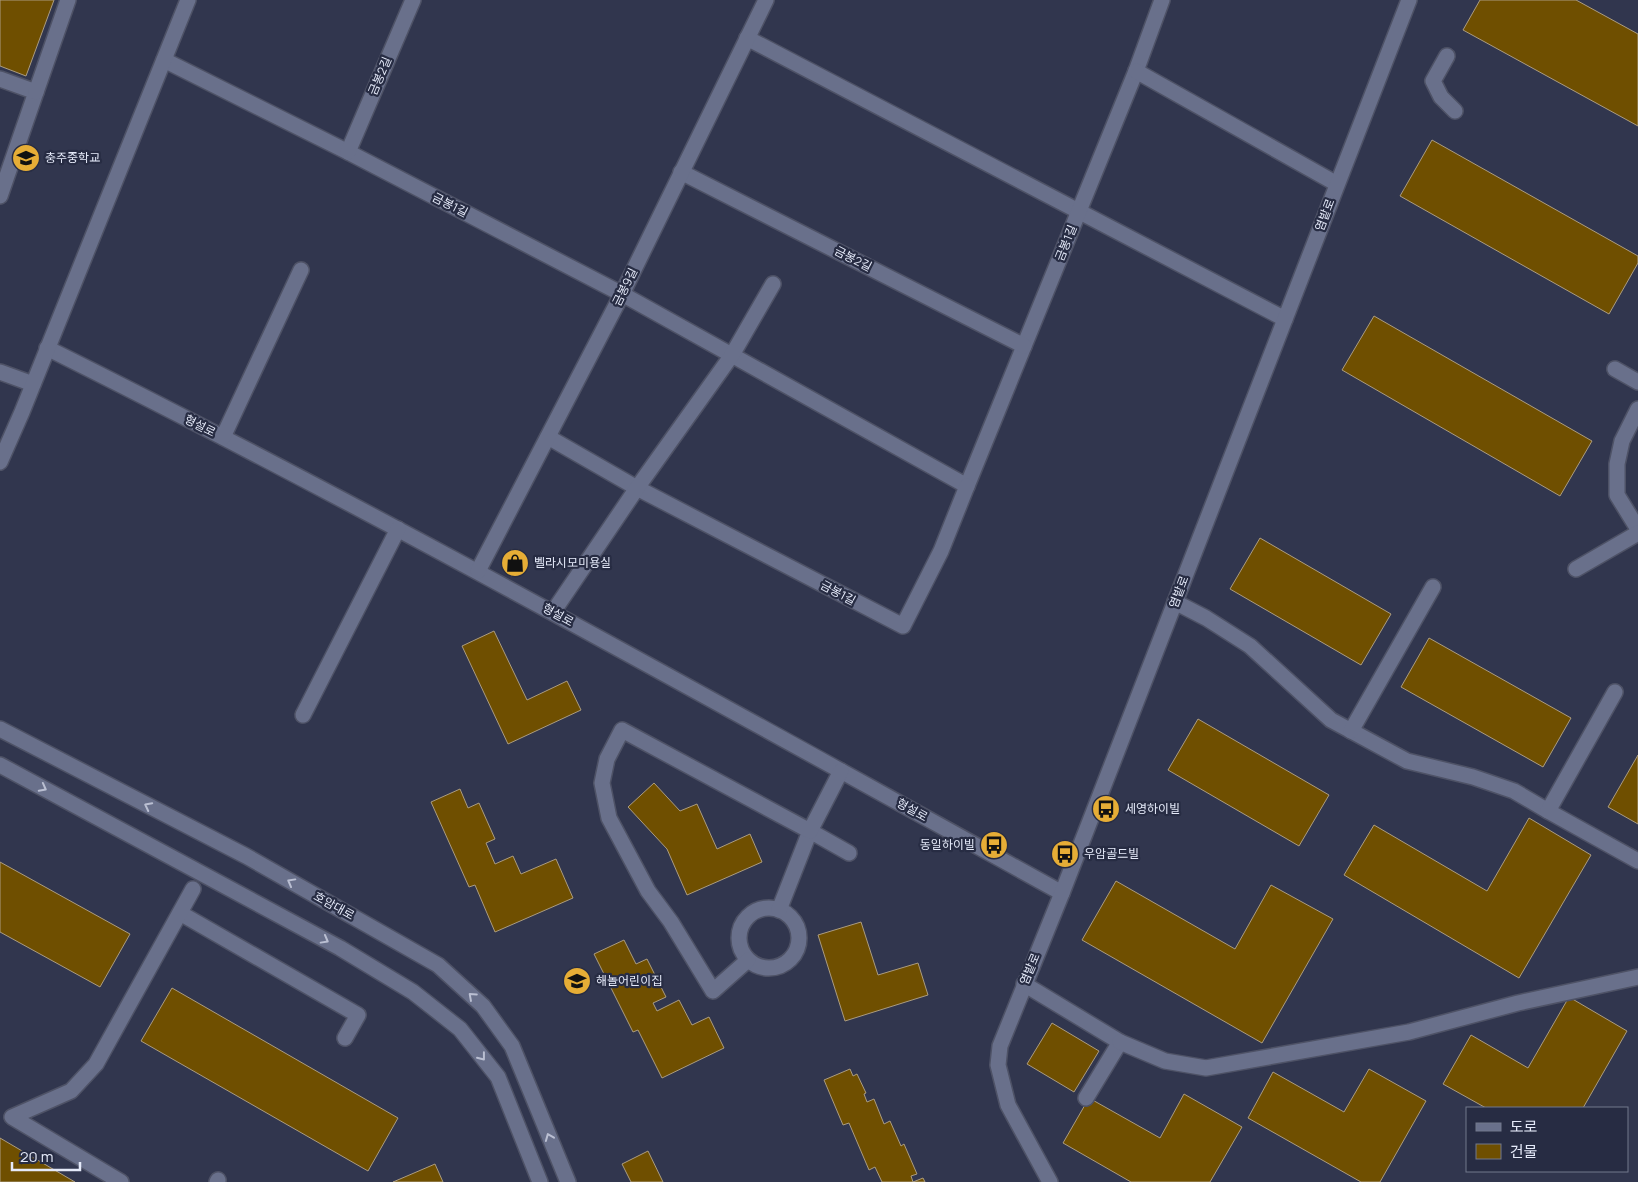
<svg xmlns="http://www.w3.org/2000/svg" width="1638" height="1182" font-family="Manrope,'Noto Sans KR',sans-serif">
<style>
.building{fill:#6f4f00;stroke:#ab9c80}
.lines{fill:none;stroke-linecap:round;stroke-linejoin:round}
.minor-casing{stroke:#4e5266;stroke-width:18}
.minor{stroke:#69708b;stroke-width:15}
.oneway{stroke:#babfd2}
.labels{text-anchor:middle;stroke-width:4.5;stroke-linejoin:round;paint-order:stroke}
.street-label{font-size:12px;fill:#e5eaf9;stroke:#272c43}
.poi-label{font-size:12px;fill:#e5eaf9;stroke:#272c43;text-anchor:start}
</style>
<rect width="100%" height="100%" fill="#31364e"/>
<g class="building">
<path d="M 0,0 L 54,0 L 26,76 L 0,66 Z"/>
<path d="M 1480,0 L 1576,0 L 1638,34 L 1638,126 L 1463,30 Z"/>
<path d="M 1432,140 L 1638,256 L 1638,263 L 1609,314 L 1400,196 Z"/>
<path d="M 1374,316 L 1592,441 L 1560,496 L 1342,370 Z"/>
<path d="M 1260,538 L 1391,614 L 1361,665 L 1230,589 Z"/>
<path d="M 494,631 L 527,700 L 567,681 L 581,710 L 508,744 L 462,646 Z"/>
<path d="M 1429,638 L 1571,718 L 1543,767 L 1401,687 Z"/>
<path d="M 1198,719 L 1329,795 L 1299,846 L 1168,770 Z"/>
<path d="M 1638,755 L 1638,824 L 1608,807 Z"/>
<path d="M 654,783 L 680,811 L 697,804 L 717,849 L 750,834 L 762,862 L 687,895 L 667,849 L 628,807 Z"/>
<path d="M 460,789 L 468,808 L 479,803 L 495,839 L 486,843 L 495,864 L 513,856 L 521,874 L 556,859 L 573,898 L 495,932 L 475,885 L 469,887 L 431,802 Z"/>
<path d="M 1529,818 L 1591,855 L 1519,978 L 1344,875 L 1374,825 L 1487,891 Z"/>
<path d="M 0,862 L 130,934 L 100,987 L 0,932 Z"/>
<path d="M 1116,881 L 1235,949 L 1271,885 L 1333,919 L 1262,1043 L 1082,940 Z"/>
<path d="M 861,922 L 878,975 L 918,963 L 928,995 L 845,1021 L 818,935 Z"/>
<path d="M 624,940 L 636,964 L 647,959 L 666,997 L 653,1003 L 657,1011 L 679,1000 L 692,1025 L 709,1017 L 724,1048 L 662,1078 L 638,1030 L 633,1032 L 594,954 Z"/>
<path d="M 172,988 L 398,1118 L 368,1171 L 141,1041 Z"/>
<path d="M 1569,997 L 1627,1031 L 1583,1108 L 1486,1108 L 1443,1084 L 1471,1035 L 1528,1068 Z"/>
<path d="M 1052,1023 L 1099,1051 L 1074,1092 L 1027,1064 Z"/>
<path d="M 850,1069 L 853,1076 L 857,1074 L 866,1093 L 864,1094 L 867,1102 L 874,1099 L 884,1124 L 890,1121 L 901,1146 L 904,1144 L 917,1174 L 911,1176 L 913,1182 L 923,1178 L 925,1182 L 882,1182 L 875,1167 L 869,1170 L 849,1123 L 843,1125 L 824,1080 Z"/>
<path d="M 1369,1069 L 1426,1101 L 1380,1182 L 1361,1182 L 1248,1118 L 1273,1072 L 1344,1112 Z"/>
<path d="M 1184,1094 L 1242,1127 L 1210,1182 L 1131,1182 L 1063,1143 L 1089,1098 L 1160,1138 Z"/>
<path d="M 0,1138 L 75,1182 L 0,1182 Z"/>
<path d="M 648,1151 L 663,1182 L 631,1182 L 622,1164 Z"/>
<path d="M 435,1164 L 443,1182 L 393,1182 Z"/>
</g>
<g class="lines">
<g class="minor-casing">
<g id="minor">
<path d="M 747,38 L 1285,319"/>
<path d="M 1447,56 L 1433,81 L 1441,97 L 1455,111"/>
<path d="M 164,60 L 348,152 L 622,294 L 967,486 L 1136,71 L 1162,0"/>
<path d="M 1136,71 L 1337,184"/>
<path d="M 0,79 L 36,92 L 0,196"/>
<path d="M 36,92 L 68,0"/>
<path d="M 348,152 L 413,0"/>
<path d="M 681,172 L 1024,346"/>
<path d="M 47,348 C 391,519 726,708 1062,893"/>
<path d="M 1615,369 L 1638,382"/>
<path d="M 0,372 L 33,384"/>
<path d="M 1638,409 L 1622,441 L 1617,464 L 1617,495 L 1638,529"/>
<path d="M 223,437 L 301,270"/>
<path d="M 548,437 L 637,488 L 903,626 L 941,551 L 967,486"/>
<path d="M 0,462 L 22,412 L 188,0"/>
<path d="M 1576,569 L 1638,533"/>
<path d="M 478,571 L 622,294 L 766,0"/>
<path d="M 1175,602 L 1206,618 L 1250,646 L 1331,720 L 1407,761 L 1473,777 L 1514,791 L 1548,811"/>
<path d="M 553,612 L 637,488 L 732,355 L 773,284"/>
<path d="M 1615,692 L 1548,811 L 1638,861"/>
<path d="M 303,715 L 398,529"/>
<path d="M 0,729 L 246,856 L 438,965 L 483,1006 L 512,1046 L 568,1182"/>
<path d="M 1351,731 L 1433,587"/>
<path d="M 0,765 L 340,948 L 413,992 L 460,1029 L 498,1077 L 540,1182"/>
<circle cx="769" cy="938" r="30"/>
<path d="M 779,910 L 810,831 L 849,853"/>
<path d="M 180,913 L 358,1015 L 345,1038"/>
<path d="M 748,960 L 713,991 L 671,922 L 648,891 L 609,818 L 602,783 L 607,759 L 622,730 L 810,831 L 841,771"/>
<path d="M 1024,984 L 1120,1042 L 1086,1098"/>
<path d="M 1120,1042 L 1165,1061 L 1206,1068 L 1409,1032 L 1518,1003 L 1638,977"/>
<path d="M 121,1182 L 12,1117 L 71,1091 L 96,1064 L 193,889"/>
<path d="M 217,1182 L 218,1180"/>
<path d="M 1050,1182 L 1008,1105 L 998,1065 L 1000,1046 L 1062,893 L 1409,0"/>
</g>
</g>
<use href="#minor" class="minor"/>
</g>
<defs><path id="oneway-chevron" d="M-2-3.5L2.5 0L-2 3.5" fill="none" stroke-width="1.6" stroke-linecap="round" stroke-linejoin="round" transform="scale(1.25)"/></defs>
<g class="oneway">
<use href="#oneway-chevron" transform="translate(43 788) rotate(28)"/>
<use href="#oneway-chevron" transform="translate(148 806) rotate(-153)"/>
<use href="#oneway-chevron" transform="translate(291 882) rotate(-151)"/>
<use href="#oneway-chevron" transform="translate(325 940) rotate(29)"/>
<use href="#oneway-chevron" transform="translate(472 996) rotate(-138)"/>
<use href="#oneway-chevron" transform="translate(482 1057) rotate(52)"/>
<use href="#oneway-chevron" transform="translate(549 1137) rotate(-112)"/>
</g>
<defs>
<g id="school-disc" transform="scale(1.4375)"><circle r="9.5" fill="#e6ad36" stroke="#272c43"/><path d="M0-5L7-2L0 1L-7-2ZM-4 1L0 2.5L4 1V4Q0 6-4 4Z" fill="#111"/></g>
<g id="shop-disc" transform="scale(1.4375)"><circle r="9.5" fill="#e6ad36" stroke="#272c43"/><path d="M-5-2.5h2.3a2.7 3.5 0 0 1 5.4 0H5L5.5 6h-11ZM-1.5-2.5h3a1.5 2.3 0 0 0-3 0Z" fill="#111"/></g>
<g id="bus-disc" transform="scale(1.4375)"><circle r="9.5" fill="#e6ad36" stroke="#272c43"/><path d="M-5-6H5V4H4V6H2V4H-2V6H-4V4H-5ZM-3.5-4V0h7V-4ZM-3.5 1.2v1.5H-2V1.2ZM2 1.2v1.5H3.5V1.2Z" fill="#111"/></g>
</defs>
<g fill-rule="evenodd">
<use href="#school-disc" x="26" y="158"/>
<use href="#shop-disc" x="515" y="563"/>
<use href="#bus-disc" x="1106" y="809"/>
<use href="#bus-disc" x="994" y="845"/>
<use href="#bus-disc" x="1065" y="854"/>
<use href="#school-disc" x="577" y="981"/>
</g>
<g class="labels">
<g class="street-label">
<text transform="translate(380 76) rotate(-67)" y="4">금봉2길</text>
<text transform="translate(450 205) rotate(27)" y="4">금봉1길</text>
<text transform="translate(1325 215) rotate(-69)" y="4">염밭로</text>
<text transform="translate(1066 243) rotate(-68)" y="4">금봉1길</text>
<text transform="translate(853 259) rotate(27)" y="4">금봉2길</text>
<text transform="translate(625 287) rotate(-64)" y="4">금봉9길</text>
<text transform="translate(200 426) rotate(27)" y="4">형설로</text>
<text transform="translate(1179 592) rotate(-69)" y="4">염밭로</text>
<text transform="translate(838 593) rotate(28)" y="4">금봉1길</text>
<text transform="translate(558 615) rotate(29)" y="4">형설로</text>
<text transform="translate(912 810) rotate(29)" y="4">형설로</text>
<text transform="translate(334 906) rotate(29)" y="4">호암대로</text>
<text transform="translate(1030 969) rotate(-67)" y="4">염밭로</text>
</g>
<g class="poi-label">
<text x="45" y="162">충주중학교</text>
<text x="534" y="567">벨라시모미용실</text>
<text x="1125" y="813">세영하이빌</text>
<text x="975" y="849" text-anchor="end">동일하이빌</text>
<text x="1084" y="858">우암골드빌</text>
<text x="596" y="985">해놀어린이집</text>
</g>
</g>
<rect x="1466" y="1107" width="162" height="65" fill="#272c43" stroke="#73788c"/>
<rect x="1476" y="1123" width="25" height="8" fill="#69708b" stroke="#73788c"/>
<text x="1510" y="1132" font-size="15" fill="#e5eaf9">도로</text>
<rect x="1476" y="1144" width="25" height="15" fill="#6f4f00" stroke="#73788c"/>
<text x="1510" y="1157" font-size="15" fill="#e5eaf9">건물</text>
<path d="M12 1162v8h68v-8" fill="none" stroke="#e5eaf9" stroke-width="2.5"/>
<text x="20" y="1162" font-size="15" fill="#e5eaf9" stroke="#272c43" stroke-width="4" paint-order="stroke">20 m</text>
</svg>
